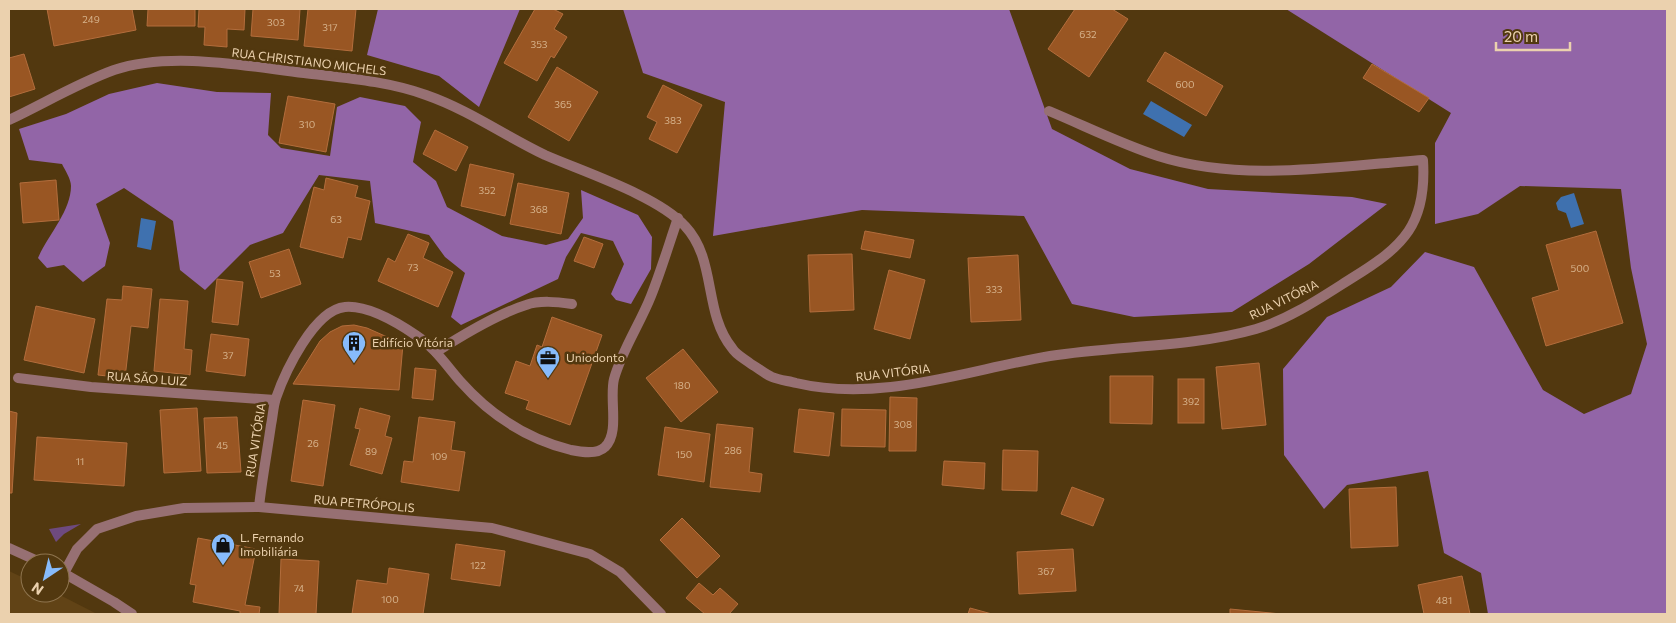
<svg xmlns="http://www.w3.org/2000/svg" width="1676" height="623" font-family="Commissioner,sans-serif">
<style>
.built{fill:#614316}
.green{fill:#6e4a7f}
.forest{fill:#9265a7}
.water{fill:#3f71af}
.building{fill:#995623;stroke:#b36d3c}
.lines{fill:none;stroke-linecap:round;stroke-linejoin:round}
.service{stroke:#977073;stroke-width:10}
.minor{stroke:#977073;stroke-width:10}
.labels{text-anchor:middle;stroke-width:5;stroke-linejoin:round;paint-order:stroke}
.number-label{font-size:10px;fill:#d6b28b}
.street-label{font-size:12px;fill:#ebd1ae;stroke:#52380f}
.poi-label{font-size:12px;fill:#ebd1ae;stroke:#52380f;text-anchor:start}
</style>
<rect width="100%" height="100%" fill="#52380f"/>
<path class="built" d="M 9,571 L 30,581 L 30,593 L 56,593 L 97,614 L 9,614 Z"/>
<path class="green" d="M 81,524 L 64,534 L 56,542 L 49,529 Z"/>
<g class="forest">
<path d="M 378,9 L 520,9 L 479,107 L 439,76 L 367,55 Z"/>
<path d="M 623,9 L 1009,9 L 1052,129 L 1130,169 L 1208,189 L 1352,197 L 1387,204 L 1309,264 L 1232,312 L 1134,317 L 1072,304 L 1024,216 L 862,210 L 713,236 L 725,102 L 643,73 Z"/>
<path d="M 1286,9 L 1667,9 L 1667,614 L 1488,614 L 1481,573 L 1444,553 L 1428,471 L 1347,485 L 1324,509 L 1284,455 L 1283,369 L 1327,317 L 1391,287 L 1425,252 L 1474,267 L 1543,390 L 1584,414 L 1631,394 L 1647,344 L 1631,268 L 1621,189 L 1520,186 L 1478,214 L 1435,224 L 1435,143 L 1451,113 Z"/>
<path d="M 157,83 L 217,92 L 271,93 L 268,135 L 281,148 L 330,156 L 337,107 L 360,97 L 405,106 L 421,122 L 413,162 L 436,181 L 447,207 L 502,236 L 546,245 L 568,239 L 583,218 L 581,190 L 638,215 L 652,237 L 651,269 L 631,304 L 616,300 L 611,294 L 624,264 L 613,241 L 581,233 L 566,257 L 558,279 L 461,325 L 451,317 L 465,273 L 445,257 L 429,235 L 375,223 L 370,181 L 319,175 L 283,233 L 250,245 L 205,290 L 180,270 L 173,221 L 124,188 L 96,204 L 110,243 L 105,266 L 83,282 L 64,265 L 47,268 L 38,258 C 48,235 71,211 71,186 C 71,179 65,170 62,164 L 29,160 L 19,129 L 66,114 L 109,94 Z"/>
</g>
<g class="water">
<path d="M 1151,101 L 1192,125 L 1184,137 L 1143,114 Z"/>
<path d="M 1574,193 L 1584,224 L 1571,228 L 1566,213 L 1558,210 L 1556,203 L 1561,197 Z"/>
<path d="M 141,218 L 156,221 L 151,250 L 137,247 Z"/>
</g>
<g class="building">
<path d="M 47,9 L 132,9 L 136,30 L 54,46 Z"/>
<path d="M 148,9 L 195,9 L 195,26 L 147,26 Z"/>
<path d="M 199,9 L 245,9 L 244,30 L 227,29 L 227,47 L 204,45 L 205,27 L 198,27 Z"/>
<path d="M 253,9 L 300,9 L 298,40 L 251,36 Z"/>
<path d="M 308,9 L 356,9 L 352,51 L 304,46 Z"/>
<path d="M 535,9 L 553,9 L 563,14 L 554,29 L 567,37 L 554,58 L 551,56 L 537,81 L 504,63 Z"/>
<path d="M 1075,9 L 1112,9 L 1128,19 L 1089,77 L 1048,49 Z"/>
<path d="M 1165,52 L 1223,86 L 1206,116 L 1147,81 Z"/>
<path d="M 24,54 L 35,89 L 9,97 L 9,58 Z"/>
<path d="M 1372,64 L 1429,98 L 1419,112 L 1363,78 Z"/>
<path d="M 557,67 L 598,92 L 569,141 L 528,117 Z"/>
<path d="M 663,85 L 702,105 L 677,153 L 649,139 L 657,122 L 647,117 Z"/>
<path d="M 288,96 L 335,104 L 326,152 L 279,143 Z"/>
<path d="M 435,130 L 468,147 L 456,171 L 423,154 Z"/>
<path d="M 470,164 L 514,174 L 505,216 L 461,206 Z"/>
<path d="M 326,178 L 358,186 L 355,197 L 370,201 L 361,240 L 348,237 L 343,258 L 300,247 L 314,187 L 324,190 Z"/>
<path d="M 56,180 L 59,220 L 23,223 L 20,183 Z"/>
<path d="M 518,183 L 569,193 L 561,234 L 510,224 Z"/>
<path d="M 865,231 L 914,240 L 910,258 L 861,249 Z"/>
<path d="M 1596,231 L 1623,323 L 1546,346 L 1532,298 L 1559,290 L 1546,245 Z"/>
<path d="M 408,234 L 429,243 L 423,258 L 453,272 L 438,307 L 378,281 L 388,258 L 395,262 Z"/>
<path d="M 584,237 L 603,244 L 594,268 L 574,261 Z"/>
<path d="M 289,249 L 301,284 L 261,298 L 249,262 Z"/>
<path d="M 852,254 L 854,310 L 810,312 L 808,255 Z"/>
<path d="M 1018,255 L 1021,320 L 971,322 L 968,258 Z"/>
<path d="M 889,270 L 925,280 L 910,339 L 874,329 Z"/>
<path d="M 217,279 L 243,282 L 238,325 L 212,322 Z"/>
<path d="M 123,286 L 152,289 L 148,328 L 131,326 L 125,378 L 98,375 L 107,299 L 122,300 Z"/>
<path d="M 160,299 L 188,301 L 184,349 L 192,350 L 190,375 L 154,371 Z"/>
<path d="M 36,306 L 95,319 L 84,373 L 24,360 Z"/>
<path d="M 552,317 L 602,335 L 570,425 L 526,409 L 529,401 L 505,393 L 516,361 L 530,366 L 537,345 L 542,347 Z"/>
<path d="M 354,325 L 367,328 L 403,344 L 399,390 L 293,384 L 320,341 L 330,332 L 342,326 Z"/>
<path d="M 211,334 L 249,339 L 245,376 L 206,371 Z"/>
<path d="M 683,349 L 718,392 L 681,422 L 646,378 Z"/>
<path d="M 1259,363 L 1266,425 L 1222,429 L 1216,367 Z"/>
<path d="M 415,368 L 436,370 L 433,400 L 412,398 Z"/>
<path d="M 1110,376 L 1153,376 L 1152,424 L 1110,423 Z"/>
<rect x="1178" y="379" width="26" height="44"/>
<path d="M 890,397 L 917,398 L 916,451 L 889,451 Z"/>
<path d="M 303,400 L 335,405 L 323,486 L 291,481 Z"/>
<path d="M 197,408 L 201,471 L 164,473 L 160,410 Z"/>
<path d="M 360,408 L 390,416 L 385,436 L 392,438 L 382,474 L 350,465 L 360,429 L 355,428 Z"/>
<path d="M 799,409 L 834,413 L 829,456 L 794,452 Z"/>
<path d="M 842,409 L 886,410 L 885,447 L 841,446 Z"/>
<path d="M 9,411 L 17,413 L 12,493 L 9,493 Z"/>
<path d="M 237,417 L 241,472 L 207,473 L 204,418 Z"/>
<path d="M 419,417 L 455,422 L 451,450 L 465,452 L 459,491 L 401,482 L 404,461 L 413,462 Z"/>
<path d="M 717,424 L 753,428 L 749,472 L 762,474 L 760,492 L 710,487 Z"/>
<path d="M 665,427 L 710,434 L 704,482 L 658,475 Z"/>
<path d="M 37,437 L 127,443 L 124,486 L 34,480 Z"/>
<path d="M 1003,450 L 1038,451 L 1037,491 L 1002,490 Z"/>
<path d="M 944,461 L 985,463 L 984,489 L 942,485 Z"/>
<path d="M 1072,487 L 1104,499 L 1093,526 L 1061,514 Z"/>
<path d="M 1396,487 L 1398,546 L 1351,548 L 1349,489 Z"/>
<path d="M 682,518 L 720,556 L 697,578 L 660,540 Z"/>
<path d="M 198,538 L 256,549 L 245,605 L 260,607 L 259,614 L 240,614 L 240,611 L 193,602 L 196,585 L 190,584 Z"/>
<path d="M 456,544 L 505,551 L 500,586 L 451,579 Z"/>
<path d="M 1073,549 L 1076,591 L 1019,594 L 1017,552 Z"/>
<path d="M 281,559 L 319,561 L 316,614 L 279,614 Z"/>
<path d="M 389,568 L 429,574 L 423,614 L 352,614 L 357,580 L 387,584 Z"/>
<path d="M 1462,576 L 1470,614 L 1424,614 L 1418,585 Z"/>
<path d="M 699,583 L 713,595 L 720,588 L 738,604 L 729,614 L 705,614 L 686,598 Z"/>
<path d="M 970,608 L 992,614 L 968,614 Z"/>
<path d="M 1230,609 L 1281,614 L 1230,614 Z"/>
</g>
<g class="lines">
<g class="service">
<path d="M 436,352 C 461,336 497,314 526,305 C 540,300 557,302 572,304"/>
<path d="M 18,378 L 91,387 L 275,400"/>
</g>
<g class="minor">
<path d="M 9,120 C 43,104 78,83 114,70 C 171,51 245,66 304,73 C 345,78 387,81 426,95 C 469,110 505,136 545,155 C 584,172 658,196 685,226 C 717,260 703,312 732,348 C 736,355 745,359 751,364 C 758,368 765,374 772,377 C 779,380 789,381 796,383 C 881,403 967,370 1050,356 C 1119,345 1189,348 1256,329 C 1290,319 1322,297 1352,278 C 1404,246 1427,224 1423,160 C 1336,166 1243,183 1158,156 C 1121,144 1085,126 1049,111"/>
<path d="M 259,507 C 262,479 267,453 271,425 C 273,416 273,407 276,398 C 285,372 314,310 345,307 C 368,305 398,323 417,336 C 434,347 447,366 460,381 C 491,416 527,439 571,450 C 581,452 597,455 605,447 C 620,433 609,399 614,379 C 622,350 640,324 651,296 C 661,271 669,244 678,218"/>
<path d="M 9,548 L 42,563"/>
<path d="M 60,571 L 114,602 L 132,614"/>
<path d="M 64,573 L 77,549 L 97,529 L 136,516 L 184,508 L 259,507 L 492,528 L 590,554 L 620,572 L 661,614"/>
</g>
</g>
<defs>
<g id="building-pin" transform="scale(1.25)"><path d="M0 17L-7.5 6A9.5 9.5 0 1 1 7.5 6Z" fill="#87bbfb" stroke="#52380f"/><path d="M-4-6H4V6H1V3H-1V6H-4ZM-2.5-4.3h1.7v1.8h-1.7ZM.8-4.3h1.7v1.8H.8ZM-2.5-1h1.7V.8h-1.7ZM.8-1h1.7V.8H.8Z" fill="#111"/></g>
<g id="office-pin" transform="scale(1.25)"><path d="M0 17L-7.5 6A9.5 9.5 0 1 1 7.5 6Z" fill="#87bbfb" stroke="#52380f"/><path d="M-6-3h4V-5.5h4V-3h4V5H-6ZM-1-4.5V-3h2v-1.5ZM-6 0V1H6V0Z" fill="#111"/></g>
<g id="shop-pin" transform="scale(1.25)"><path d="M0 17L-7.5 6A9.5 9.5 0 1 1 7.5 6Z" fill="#87bbfb" stroke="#52380f"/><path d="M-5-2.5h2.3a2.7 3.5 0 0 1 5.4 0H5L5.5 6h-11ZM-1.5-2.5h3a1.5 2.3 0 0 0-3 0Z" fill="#111"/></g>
</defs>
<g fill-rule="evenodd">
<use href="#building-pin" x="354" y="343"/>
<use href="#office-pin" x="548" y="358"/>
<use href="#shop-pin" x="223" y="545"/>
</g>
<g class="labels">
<g class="number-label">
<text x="91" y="23">249</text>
<text x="276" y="26">303</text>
<text x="330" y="31">317</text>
<text x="1088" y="38">632</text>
<text x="539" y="48">353</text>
<text x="1185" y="88">600</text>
<text x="563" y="108">365</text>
<text x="673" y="124">383</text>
<text x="307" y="128">310</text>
<text x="487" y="194">352</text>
<text x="539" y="213">368</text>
<text x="336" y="223">63</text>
<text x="413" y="271">73</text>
<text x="1580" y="272">500</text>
<text x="275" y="277">53</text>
<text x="994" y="293">333</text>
<text x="228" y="359">37</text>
<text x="682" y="389">180</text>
<text x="1191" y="405">392</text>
<text x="903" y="428">308</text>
<text x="313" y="447">26</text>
<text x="222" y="449">45</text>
<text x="733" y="454">286</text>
<text x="371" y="455">89</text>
<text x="684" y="458">150</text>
<text x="439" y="460">109</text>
<text x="80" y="465">11</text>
<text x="478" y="569">122</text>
<text x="1046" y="575">367</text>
<text x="299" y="592">74</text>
<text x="390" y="603">100</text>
<text x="1444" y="604">481</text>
</g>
<g class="street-label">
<text transform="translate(309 62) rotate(7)" y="4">RUA CHRISTIANO MICHELS</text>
<text transform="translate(1284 300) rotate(-26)" y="4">RUA VITÓRIA</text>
<text transform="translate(893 373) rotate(-7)" y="4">RUA VITÓRIA</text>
<text transform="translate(147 379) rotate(4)" y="4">RUA SÃO LUIZ</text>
<text transform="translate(256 440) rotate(-81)" y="4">RUA VITÓRIA</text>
<text transform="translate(364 504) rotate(5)" y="4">RUA PETRÓPOLIS</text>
</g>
<g class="poi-label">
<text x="372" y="347">Edifício Vitória</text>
<text x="566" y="362">Uniodonto</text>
<text x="240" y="542">L. Fernando<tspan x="240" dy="14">Imobiliária</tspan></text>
</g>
</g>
<rect width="1676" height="623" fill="none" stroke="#ebd1ae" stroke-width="20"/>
<g transform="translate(45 578) rotate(215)"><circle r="24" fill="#52380f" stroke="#8f754f"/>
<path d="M0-4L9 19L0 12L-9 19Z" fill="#87bbfb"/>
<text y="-8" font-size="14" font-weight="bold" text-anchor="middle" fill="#ebd1ae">N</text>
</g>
<path d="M1496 42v8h74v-8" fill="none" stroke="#ebd1ae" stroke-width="2.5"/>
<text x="1504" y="42" font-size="15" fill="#ebd1ae" stroke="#52380f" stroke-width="4" paint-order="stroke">20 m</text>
</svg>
